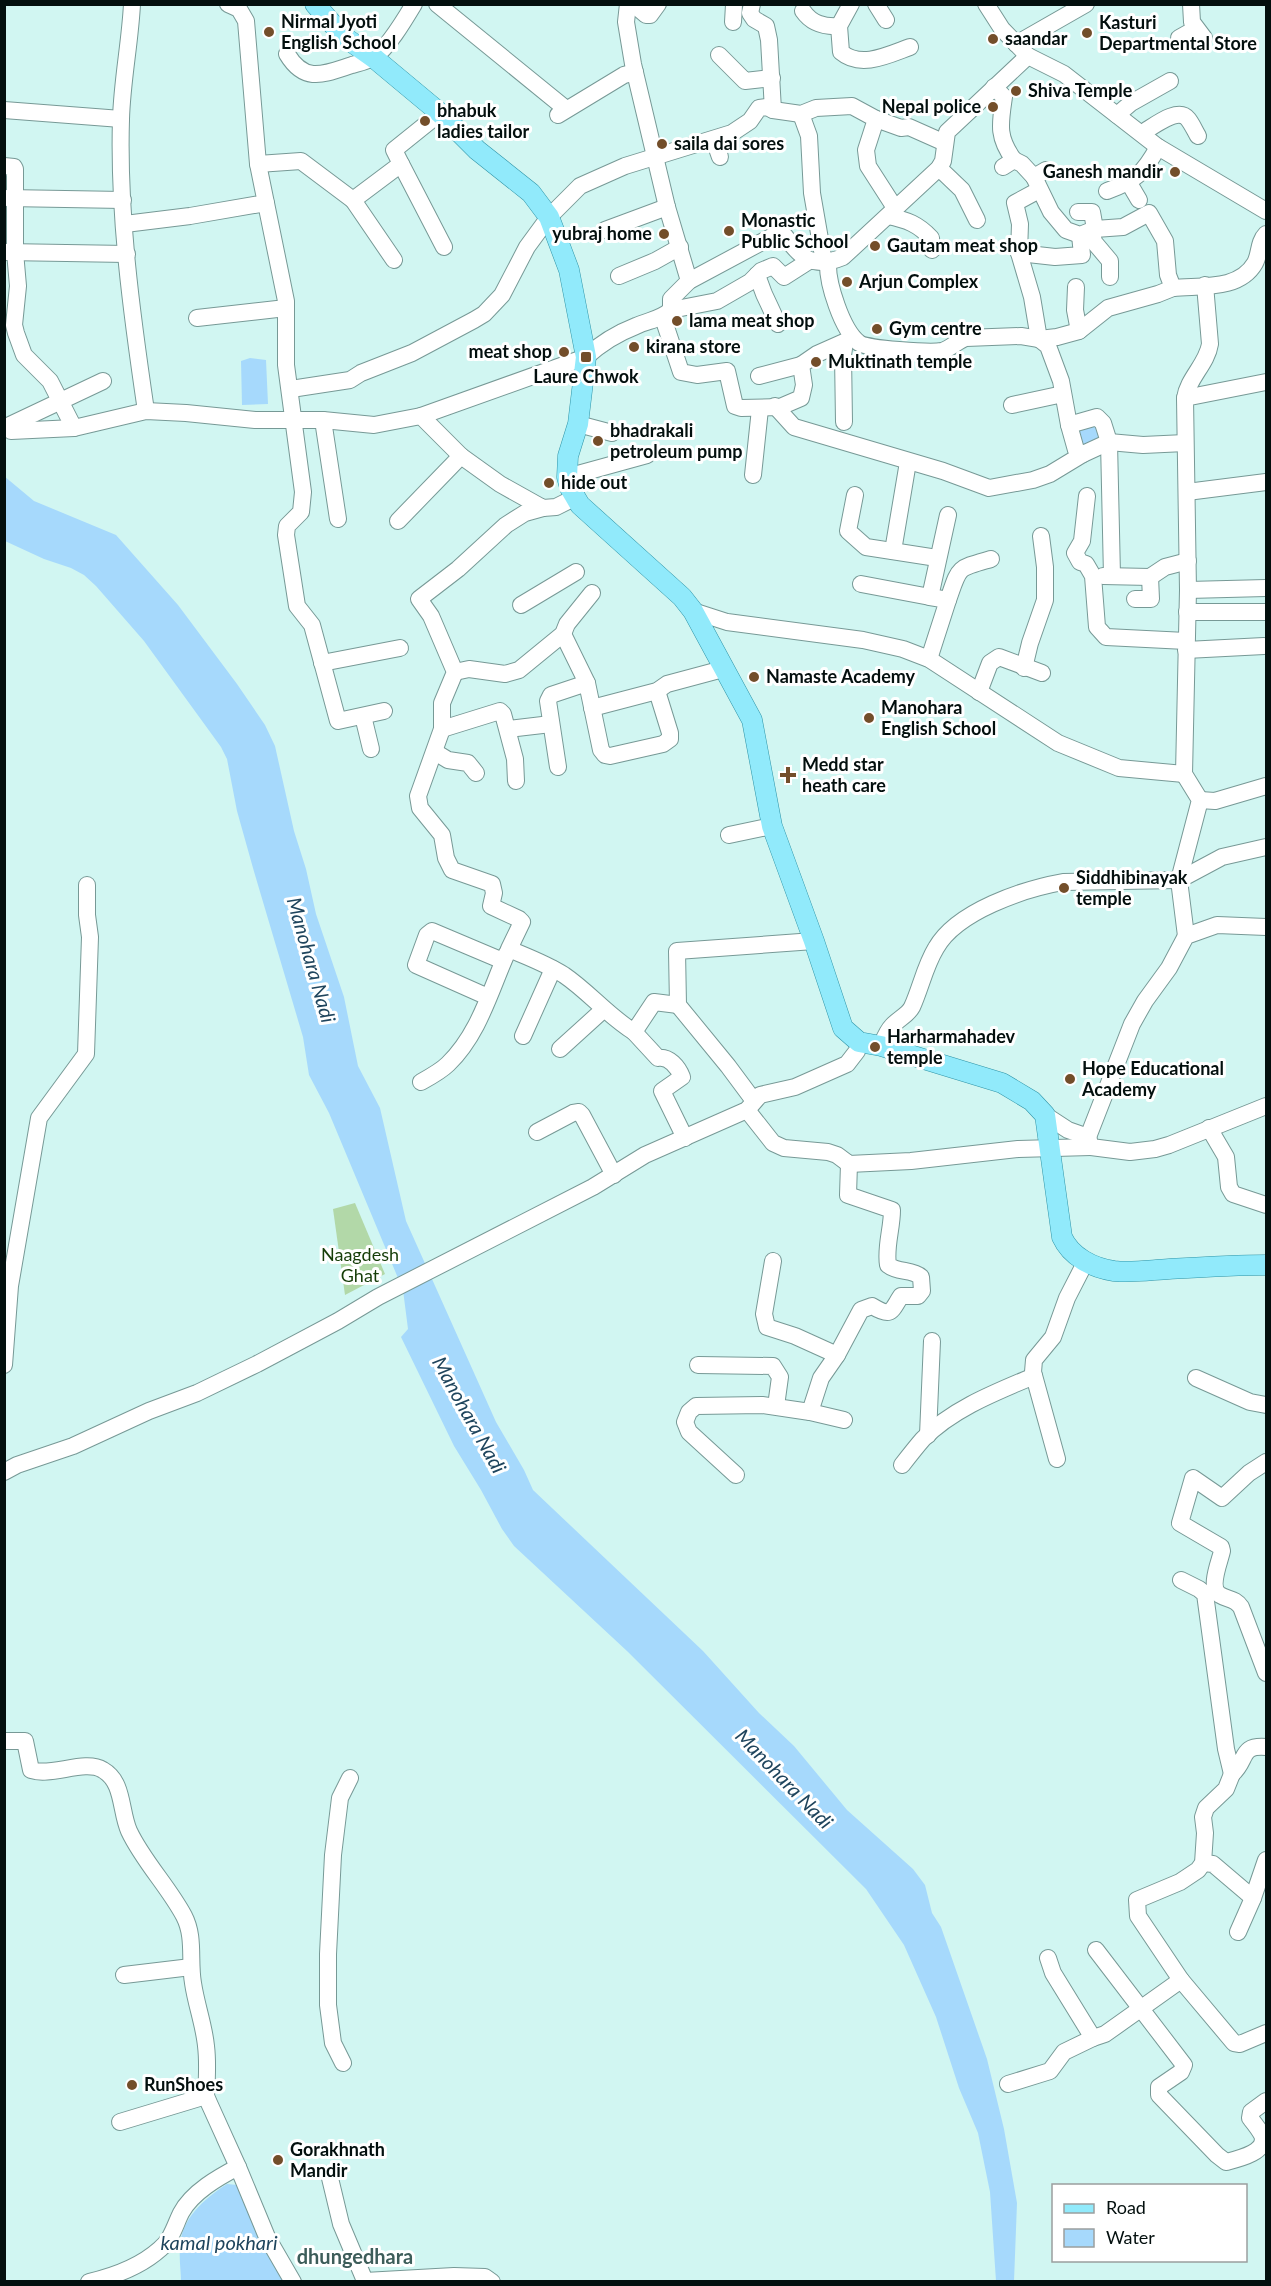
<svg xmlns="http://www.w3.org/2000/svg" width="1271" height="2286" font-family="Lato,sans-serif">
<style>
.green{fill:#b2d8a8}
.water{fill:#a6d9fc}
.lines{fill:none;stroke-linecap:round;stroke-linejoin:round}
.minor-casing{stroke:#779996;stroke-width:18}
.major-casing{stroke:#2f94a7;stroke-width:21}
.minor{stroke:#fff;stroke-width:16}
.major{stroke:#91eafb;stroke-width:20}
.poi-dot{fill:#734e2a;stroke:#fff;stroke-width:2}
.labels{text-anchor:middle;stroke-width:6;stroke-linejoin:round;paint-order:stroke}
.poi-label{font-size:18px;font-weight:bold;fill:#030f0e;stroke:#fff;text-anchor:start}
.park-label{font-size:18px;fill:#163d08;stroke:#fff}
.water-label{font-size:20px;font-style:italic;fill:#1f455d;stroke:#fff}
.neighbourhood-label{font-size:20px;font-weight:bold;fill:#3d5d5a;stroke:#fff}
</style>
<rect width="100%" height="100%" fill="#d1f6f2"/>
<path class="green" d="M 355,1203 L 385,1274 L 345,1295 L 333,1209 Z"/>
<g class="water">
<path d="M 250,358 L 266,360 L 268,404 L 242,405 L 241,361 Z"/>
<path d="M 1096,419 L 1105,438 L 1081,449 L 1076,425 Z"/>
<path d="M 4,476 L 34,501 L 116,535 L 178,605 L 237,684 L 265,725 L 275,746 L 294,831 L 306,869 L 316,914 L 344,997 L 358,1066 L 380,1108 L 406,1221 L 496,1422 L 524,1470 L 533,1490 L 703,1651 L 759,1713 L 794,1746 L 847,1810 L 913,1869 L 925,1885 L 932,1913 L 941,1927 L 987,2059 L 1004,2129 L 1017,2203 L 1014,2281 L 996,2281 L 990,2192 L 978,2133 L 959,2088 L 936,2017 L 904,1945 L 866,1889 L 627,1651 L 514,1546 L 502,1529 L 481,1490 L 454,1446 L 401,1337 L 408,1329 L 403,1290 L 329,1113 L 309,1075 L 303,1037 L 253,868 L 237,811 L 227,759 L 221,747 L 144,641 L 96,586 L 84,575 L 71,568 L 44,559 L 5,541 Z"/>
<path d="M 227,2184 L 237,2185 L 254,2225 L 255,2231 L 259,2235 L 284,2281 L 181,2282 C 181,2271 179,2260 180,2249 C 180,2219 204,2199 227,2184 Z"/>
</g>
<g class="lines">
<g class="minor-casing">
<g id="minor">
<path d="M 132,4 C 130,43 122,81 121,119 C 118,215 132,316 146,411"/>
<path d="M 228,4 L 239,9 L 246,21 L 258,164 L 286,301 L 286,365 L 303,492 L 301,512 L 287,526 L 286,535 L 297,606 L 312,625 L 338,721 L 384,711"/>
<path d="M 437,4 L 566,109"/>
<path d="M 628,4 L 626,22 L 633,64 L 667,207 L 689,281"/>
<path d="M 633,4 L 646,15 L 650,15 L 658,4"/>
<path d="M 752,4 L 750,13 L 754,19 L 766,26 L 769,40 L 773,110"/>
<path d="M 851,4 L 839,26 L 841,52 C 861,69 888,55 910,47"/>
<path d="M 876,4 L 886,20"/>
<path d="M 986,4 L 1002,29 L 1028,56 L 1064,74 L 1158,147 L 1266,211"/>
<path d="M 1191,4 L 1192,22 L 1204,38"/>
<path d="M 803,11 C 812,24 824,27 839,26"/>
<path d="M 733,22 L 734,5"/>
<path d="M 1179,38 L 1195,29"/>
<path d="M 1016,44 L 1086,4"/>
<path d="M 287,54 C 305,84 324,74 352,65 C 359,63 369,61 374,57 C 388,48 405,19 414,4"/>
<path d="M 719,55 L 745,81 L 772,78"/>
<path d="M 994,87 L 1004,97 C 1000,124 997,137 1014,160 L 1003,167"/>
<path d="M 4,110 L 121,119"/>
<path d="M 801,114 L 809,136 L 812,193 L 824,262"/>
<path d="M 558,115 L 624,75 L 635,72"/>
<path d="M 1117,115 L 1131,103 L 1170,81"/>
<path d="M 876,119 L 901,128 L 909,127 L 945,143"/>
<path d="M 1142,133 C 1153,127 1178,106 1188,119 C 1192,124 1195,131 1198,136"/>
<path d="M 714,140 L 720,157"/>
<path d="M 1014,160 L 1022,164 L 1034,177 L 1046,170"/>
<path d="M 258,164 L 301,161 L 353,200 L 401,164 L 394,150 L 440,113"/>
<path d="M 401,164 L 444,247"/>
<path d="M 4,166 L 14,167 L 15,169 L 15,252 L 18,286 L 14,325 L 16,333 L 24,355 L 50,381 L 74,428"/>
<path d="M 939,168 L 962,190 L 977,220"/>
<path d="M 1129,183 L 1139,200"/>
<path d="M 1039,190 L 1015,203 L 1020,224 L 1019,253 L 1032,297 L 1039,339 L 1048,346 L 1061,381 L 1069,425 L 1076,450 L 1083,454 L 1109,442 L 1143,445 L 1185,443"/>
<path d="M 1107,191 C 1135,181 1144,173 1158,147"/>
<path d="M 7,198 L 123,200"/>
<path d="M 353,200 L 394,260"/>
<path d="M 1078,212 L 1092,212 L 1095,229"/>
<path d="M 888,216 C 907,220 918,224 931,238 L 932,250"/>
<path d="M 125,224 L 190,216 L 266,203"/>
<path d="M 605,230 L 667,207"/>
<path d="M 1092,232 L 1094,242 L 1110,261 L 1110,277"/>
<path d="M 5,252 L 127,254"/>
<path d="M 1019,253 L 1055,257 L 1082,255 L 1080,235"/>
<path d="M 828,262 C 827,283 842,330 859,343 C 867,349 930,353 942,351 C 950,349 957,341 966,338 L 1021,336 L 1039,339 L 1057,337 L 1079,331 L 1108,308 L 1158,294 L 1173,288 L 1168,275 L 1165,241 L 1149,213 L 1123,227 L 1095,229 L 1080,235 L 1066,230 L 1051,212 L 1034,177"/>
<path d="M 757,275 L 764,294 L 778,324"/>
<path d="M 619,276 L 655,261 L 680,247"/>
<path d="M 1076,287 L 1075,310 L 1079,331"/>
<path d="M 1173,288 C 1200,285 1239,291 1255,263 C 1260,254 1258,242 1266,234"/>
<path d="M 671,310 L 717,301 L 750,282 L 761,271 L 773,266 L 784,277 L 809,261"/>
<path d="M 197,318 L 286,308"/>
<path d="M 663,318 L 681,372 L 697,375 L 727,371 L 735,406 L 741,408 L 780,407 L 801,398 L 804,385 L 801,365 L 817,354 L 853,338"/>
<path d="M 759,376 L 801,365"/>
<path d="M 291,389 L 350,380 L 361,373 L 412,353 L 474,320 L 484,314 L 502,295 L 527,247 L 549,217 L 580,186 L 625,166 L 732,133 L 750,121 L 759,108 L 767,107 L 773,110 L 801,114 L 816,108 L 852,106 L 876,119 L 866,150 L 868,166 L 895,208"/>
<path d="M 1185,398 C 1188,378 1207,364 1210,344 L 1205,285"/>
<path d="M 1012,405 L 1063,394"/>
<path d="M 775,406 L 794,427 L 943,471 L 989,488 L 1033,480 L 1050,474 L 1083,454"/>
<path d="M 421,416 L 586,357 C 600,344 618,333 636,326 C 649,320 660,320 671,310 L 671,299 L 689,281 L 773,236 L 785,236 C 801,259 814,269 843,257 L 939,168 L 943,161 L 947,132 L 1028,56"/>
<path d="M 323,420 L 338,519"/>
<path d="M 844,422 L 843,355 L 845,342"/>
<path d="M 578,424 L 612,433"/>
<path d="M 1069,425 L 1097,417 L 1103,423 L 1109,442 L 1112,576"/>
<path d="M 8,428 L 11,431 L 74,428 L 146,411 L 186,413 L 255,420 L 323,420 L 374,425 L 421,416 L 461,456"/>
<path d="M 8,428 L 10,425 L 103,381"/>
<path d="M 753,475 L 760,409"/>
<path d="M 567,477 L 647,455"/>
<path d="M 1187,492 L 1266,482"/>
<path d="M 855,495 L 848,531 L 866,547 L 937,558"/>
<path d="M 1087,496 L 1082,541 L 1075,553 L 1080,562 L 1086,564 L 1093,576 L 1097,627 L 1106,637 L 1186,641"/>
<path d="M 543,508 L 525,513 L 506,525 L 458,569 L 419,599 L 431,616 L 455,672 L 442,703 L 442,729 L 418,796 L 420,808 L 442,835 L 446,858 L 452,870 L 492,884 L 494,893 L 491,906 L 519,919 L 522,922 L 509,949 C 528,957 547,964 564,975 C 589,992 607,1015 634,1032 L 654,1002 L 678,1005"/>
<path d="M 398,521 L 461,456 L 500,484 L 543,508 L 556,507 L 574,498"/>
<path d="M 893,551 L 908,462"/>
<path d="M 1103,576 L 1150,577 L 1165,567 L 1188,561"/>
<path d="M 861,584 L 930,597 L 948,515"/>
<path d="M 1188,590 L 1266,588"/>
<path d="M 1135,599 L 1151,599 L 1150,577"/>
<path d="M 948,600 C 960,566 956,569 991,559"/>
<path d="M 521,605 L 576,572"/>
<path d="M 693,611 L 727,622 L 863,640 L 903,649 L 929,659 L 1058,743 L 1119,768 L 1184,774"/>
<path d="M 1187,612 L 1266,612"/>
<path d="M 563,634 L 587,683 L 601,750 L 605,755 L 610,756 L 663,744 L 670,739 L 670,733 L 657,691"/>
<path d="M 1186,650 L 1264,646"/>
<path d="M 929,659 L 948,600 L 930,597"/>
<path d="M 322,663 L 400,648"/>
<path d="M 1024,668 L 1030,643 L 1045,600 L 1045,567 L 1041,536"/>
<path d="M 455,672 L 469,669 L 505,674 L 519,670 L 563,634 L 567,624 L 592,593"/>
<path d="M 979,692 L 990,663 L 999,657 L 1042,673"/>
<path d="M 592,708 L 657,691 L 667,684 L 723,669"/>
<path d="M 363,716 L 371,749"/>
<path d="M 442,729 L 500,711 L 503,714 L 515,759 L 516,781"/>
<path d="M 508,729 L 551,724"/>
<path d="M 435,752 L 448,760 L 468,763 L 476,773"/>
<path d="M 558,767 L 548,701 L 551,695 L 587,683"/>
<path d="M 1200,800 L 1215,801 L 1266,786"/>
<path d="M 729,835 L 772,826"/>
<path d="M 1186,936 L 1179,880 L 1200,800 L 1184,774 L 1188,590 L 1185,398 L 1266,382"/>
<path d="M 488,997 L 416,965 L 427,935 L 432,931 L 503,961"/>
<path d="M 634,1032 L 658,1058 C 669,1056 678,1067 682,1077 L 662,1091 L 685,1138"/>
<path d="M 523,1036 L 553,969"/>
<path d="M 881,1046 C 884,1039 887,1031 892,1026 C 898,1019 908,1015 912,1007 C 921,987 925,966 936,948 C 957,911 1024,889 1063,882 L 1179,880 L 1222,857 L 1266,847"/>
<path d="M 560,1049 L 603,1010"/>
<path d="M 421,1082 C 430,1077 441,1071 448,1064 C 479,1034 490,991 507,953"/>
<path d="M 754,1101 L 728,1066 L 678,1005 L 677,951 L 814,941"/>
<path d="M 747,1110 L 773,1143 L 784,1148 L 828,1152 L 837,1155 L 849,1164 L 911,1161 L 1018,1149 L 1091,1147"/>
<path d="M 1045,1115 L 1068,1130 L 1088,1137 L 1091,1147 L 1130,1152 L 1155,1149 L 1169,1145 L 1266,1106"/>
<path d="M 1209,1128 L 1226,1157 L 1229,1187 L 1233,1194 L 1266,1205"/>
<path d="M 537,1132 L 573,1113 L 579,1112 L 582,1115 L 614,1175"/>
<path d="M 1088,1137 L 1132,1024 L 1145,1001 L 1169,968 L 1186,936 L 1217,925 L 1266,927"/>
<path d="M 773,1261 L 764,1314 L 767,1327 L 795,1336 L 837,1355"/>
<path d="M 4,1365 L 10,1286 L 39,1118 L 86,1054 L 90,937 L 87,915 L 87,885"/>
<path d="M 698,1365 L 773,1366 L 780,1377 L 776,1406"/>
<path d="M 1196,1378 L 1250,1402 L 1266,1405"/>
<path d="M 810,1412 L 821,1378 L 837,1355 L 861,1310 L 872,1306 C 892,1318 891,1311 901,1296 L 918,1296 L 922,1291 L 921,1277 C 912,1269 898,1273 888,1265 C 885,1247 892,1229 892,1210 L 848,1195 L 849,1164"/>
<path d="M 928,1435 L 932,1341"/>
<path d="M 1057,1459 L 1033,1372 L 1034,1360 L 1053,1337 L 1067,1298 L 1086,1261"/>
<path d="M 1266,1462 L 1249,1473 L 1222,1498 L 1193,1478 L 1180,1523 L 1221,1547 L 1222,1551 C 1220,1561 1208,1588 1220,1595 C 1228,1600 1235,1598 1241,1607 L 1266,1673"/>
<path d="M 902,1465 C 909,1456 916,1447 923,1439 C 952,1409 996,1392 1034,1376"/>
<path d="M 4,1472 L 17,1465 L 73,1446 L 149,1411 L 197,1393 L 257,1364 L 338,1321 L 378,1297 L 593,1187 L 645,1155 L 747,1110 L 760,1095 L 795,1087 L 847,1064 L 857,1051 L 859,1042"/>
<path d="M 736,1475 L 689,1432 L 685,1422 L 689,1412 L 696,1406 L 762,1405 L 810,1412 L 844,1420"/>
<path d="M 1181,1580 L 1199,1589 L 1205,1594 L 1226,1749 L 1232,1774 C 1248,1760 1239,1745 1266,1747"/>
<path d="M 4,1741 L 25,1741 L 31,1770 C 51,1777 85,1759 103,1770 C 124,1782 120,1811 129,1831 C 143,1861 168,1886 184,1916 C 195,1937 189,1960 193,1983 C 196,2004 204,2025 206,2046 C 208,2062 207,2080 206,2096 L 209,2103 L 238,2167 L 267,2237 L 293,2282"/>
<path d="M 1232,1774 L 1226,1789 L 1206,1808 L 1203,1817 L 1205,1833 L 1203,1863 L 1198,1870 L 1180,1882 L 1137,1900 L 1138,1916 L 1181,1980 L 1234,2043 L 1240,2044 L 1266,2033"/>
<path d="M 1203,1863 L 1213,1864 L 1253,1898"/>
<path d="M 1238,1932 L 1253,1898 L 1266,1860"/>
<path d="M 1096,1950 L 1184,2065 L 1181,2072 L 1159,2087 L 1159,2095 L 1217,2155 L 1226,2162 C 1238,2159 1269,2152 1262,2135 C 1259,2129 1254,2123 1250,2118 L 1251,2112 L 1266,2101"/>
<path d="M 1048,1958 L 1053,1973 L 1093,2038 L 1105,2034 L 1181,1980"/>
<path d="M 124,1975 L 191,1967"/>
<path d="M 343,2063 L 333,2043 L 328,2005 L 328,1954 L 333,1855 L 340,1798 L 350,1778"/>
<path d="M 1008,2084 L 1050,2071 L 1064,2052 L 1093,2038"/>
<path d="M 120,2122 L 206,2096"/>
<path d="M 329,2174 L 341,2224 L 365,2281 L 454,2276 L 485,2277 L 492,2282"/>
<path d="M 89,2282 C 115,2276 141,2266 160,2249 C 172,2239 175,2225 181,2213 C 192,2192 219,2177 238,2167"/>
</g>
</g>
<g class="major-casing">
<path id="major" d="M 315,4 L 343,36 L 374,58 L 440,113 L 477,150 L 531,193 L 549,217 L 569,270 L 586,357 L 578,424 L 568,456 L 567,477 L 570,488 L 580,505 L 682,597 L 693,611 L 752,720 L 772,826 L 814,941 L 843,1028 L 859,1042 L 881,1046 L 1002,1083 L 1032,1101 L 1045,1115 L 1062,1237 C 1071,1257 1093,1268 1114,1271 C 1132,1273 1151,1270 1169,1269 C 1202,1267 1234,1265 1266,1265"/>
</g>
<use href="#minor" class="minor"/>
<use href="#major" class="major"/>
</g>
<g class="poi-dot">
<circle cx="269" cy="32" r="6"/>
<circle cx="1087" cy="33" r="6"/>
<circle cx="993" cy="39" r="6"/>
<circle cx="1016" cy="91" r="6"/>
<circle cx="993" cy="107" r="6"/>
<circle cx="425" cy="121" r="6"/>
<circle cx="662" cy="144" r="6"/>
<circle cx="1175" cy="172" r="6"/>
<circle cx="729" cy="231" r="6"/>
<circle cx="664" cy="234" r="6"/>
<circle cx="875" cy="246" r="6"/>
<circle cx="847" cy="282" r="6"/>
<circle cx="677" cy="321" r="6"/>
<circle cx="877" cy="329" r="6"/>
<circle cx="634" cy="347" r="6"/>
<circle cx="564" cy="352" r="6"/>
<rect x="580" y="351" width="12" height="12" rx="3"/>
<circle cx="816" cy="362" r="6"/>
<circle cx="598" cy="441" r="6"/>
<circle cx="549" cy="483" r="6"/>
<circle cx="754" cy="677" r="6"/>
<circle cx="869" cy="718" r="6"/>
<path d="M785 766h6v6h6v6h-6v6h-6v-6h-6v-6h6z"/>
<circle cx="1064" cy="888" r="6"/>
<circle cx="875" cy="1047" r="6"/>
<circle cx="1070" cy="1079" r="6"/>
<circle cx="132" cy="2085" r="6"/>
<circle cx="278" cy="2160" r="6"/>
</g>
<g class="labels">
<g class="poi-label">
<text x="281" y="28">Nirmal Jyoti<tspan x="281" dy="21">English School</tspan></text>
<text x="1099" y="29">Kasturi<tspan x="1099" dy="21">Departmental Store</tspan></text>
<text x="1005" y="45">saandar</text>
<text x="1028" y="97">Shiva Temple</text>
<text x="981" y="113" text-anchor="end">Nepal police</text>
<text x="437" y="117">bhabuk<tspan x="437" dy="21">ladies tailor</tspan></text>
<text x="674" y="150">saila dai sores</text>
<text x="1163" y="178" text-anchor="end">Ganesh mandir</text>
<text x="741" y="227">Monastic<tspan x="741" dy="21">Public School</tspan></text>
<text x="652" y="240" text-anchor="end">yubraj home</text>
<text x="887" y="252">Gautam meat shop</text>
<text x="859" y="288">Arjun Complex</text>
<text x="689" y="327">lama meat shop</text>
<text x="889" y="335">Gym centre</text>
<text x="646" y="353">kirana store</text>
<text x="552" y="358" text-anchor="end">meat shop</text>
<text x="828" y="368">Muktinath temple</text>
<text x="586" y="383" text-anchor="middle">Laure Chwok</text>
<text x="610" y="437">bhadrakali<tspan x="610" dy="21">petroleum pump</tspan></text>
<text x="561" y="489">hide out</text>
<text x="766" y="683">Namaste Academy</text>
<text x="881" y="714">Manohara<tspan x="881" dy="21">English School</tspan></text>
<text x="802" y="771">Medd star<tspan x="802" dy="21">heath care</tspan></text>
<text x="1076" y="884">Siddhibinayak<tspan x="1076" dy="21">temple</tspan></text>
<text x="887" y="1043">Harharmahadev<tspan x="887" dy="21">temple</tspan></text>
<text x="1082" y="1075">Hope Educational<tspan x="1082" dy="21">Academy</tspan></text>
<text x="144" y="2091">RunShoes</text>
<text x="290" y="2156">Gorakhnath<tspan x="290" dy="21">Mandir</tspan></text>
</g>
<g class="park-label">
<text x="360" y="1261">Naagdesh<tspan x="360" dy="21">Ghat</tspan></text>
</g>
<g class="water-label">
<text transform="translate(311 960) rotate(74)" y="7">Manohara Nadi</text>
<text transform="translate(469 1415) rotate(61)" y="7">Manohara Nadi</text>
<text transform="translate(784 1779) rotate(46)" y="7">Manohara Nadi</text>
<text x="219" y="2250">kamal pokhari</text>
</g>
<g class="neighbourhood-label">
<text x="355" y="2264">dhungedhara</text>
</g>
</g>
<rect width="1271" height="2286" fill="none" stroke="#030f0e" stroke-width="12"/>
<rect x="1052" y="2184" width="195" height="78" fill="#ffffff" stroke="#9a9f9f" stroke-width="1.5"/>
<rect x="1064" y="2204" width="30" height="9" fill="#91eafb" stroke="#9a9f9f" stroke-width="1.5"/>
<text x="1106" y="2214" font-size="18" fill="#030f0e">Road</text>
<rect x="1064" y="2229" width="30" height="18" fill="#a6d9fc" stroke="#9a9f9f" stroke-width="1.5"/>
<text x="1106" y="2244" font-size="18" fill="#030f0e">Water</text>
</svg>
